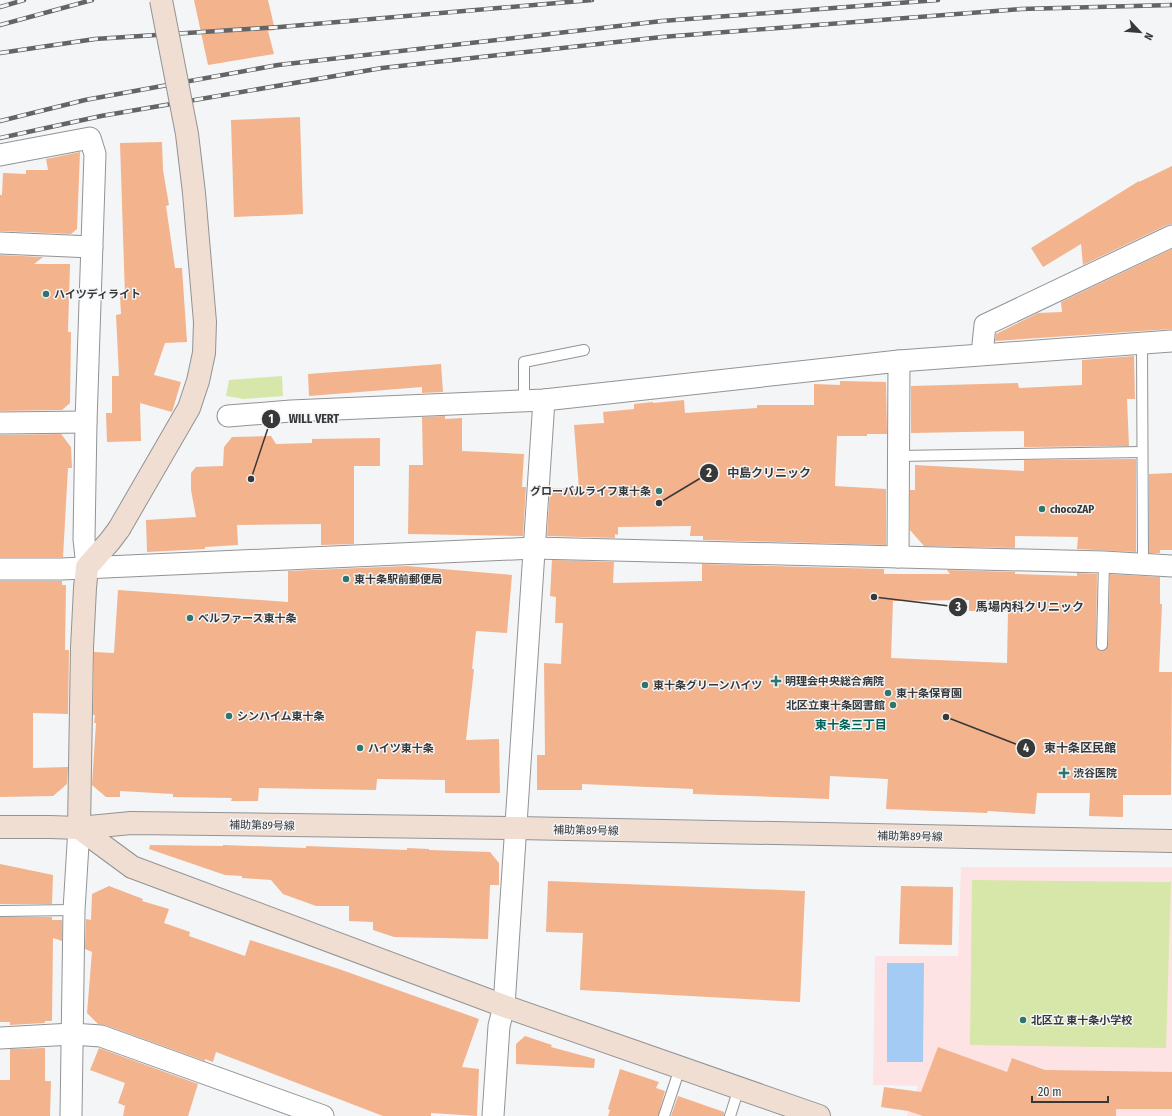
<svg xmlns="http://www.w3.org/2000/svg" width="1172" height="1116" font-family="'Fira Sans Condensed','Noto Sans JP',sans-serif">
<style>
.education{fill:#fee3e4}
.green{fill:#d7e7a9}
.water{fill:#a4cbf4}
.building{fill:#f2b38d;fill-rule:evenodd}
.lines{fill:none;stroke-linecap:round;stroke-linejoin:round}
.lane-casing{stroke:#929395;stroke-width:12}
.street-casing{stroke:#929395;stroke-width:23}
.secondary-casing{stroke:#929395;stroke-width:24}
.lane{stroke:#fff;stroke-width:10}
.street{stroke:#fff;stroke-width:21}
.secondary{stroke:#f0ded2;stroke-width:22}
.rail-casing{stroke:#636465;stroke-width:4.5}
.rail{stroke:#f3f5f7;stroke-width:3;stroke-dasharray:9;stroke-linecap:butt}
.secondary-bridge-casing{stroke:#929395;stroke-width:24;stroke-linecap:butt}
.secondary-bridge{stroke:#f0ded2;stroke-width:22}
.poi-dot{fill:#2f756b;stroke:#f3f5f7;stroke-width:1.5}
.labels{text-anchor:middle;stroke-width:3;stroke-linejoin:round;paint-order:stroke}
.poi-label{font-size:11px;font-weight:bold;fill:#383839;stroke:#f3f5f7;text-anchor:start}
.street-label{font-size:11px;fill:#383839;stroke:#f3f5f7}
.neighbourhood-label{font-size:12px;font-weight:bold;fill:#006156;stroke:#f3f5f7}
.leader{fill:none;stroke:#383839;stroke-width:1.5}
.callout-dot{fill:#383839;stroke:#f3f5f7;stroke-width:1.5}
.mark-label{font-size:12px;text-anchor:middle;font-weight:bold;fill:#fff}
.callout-label{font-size:12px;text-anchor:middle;font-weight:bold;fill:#383839;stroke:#f3f5f7;stroke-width:3;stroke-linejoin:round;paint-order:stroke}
</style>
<rect width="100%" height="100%" fill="#f3f5f7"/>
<path class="education" d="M 961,867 L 1172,867 L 1172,1116 L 907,1116 L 918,1086 L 873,1085 L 875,956 L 958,956 Z"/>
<g class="green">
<path d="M 282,376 L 283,396 L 244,399 L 226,396 L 229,380 Z"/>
<path d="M 972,880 L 1171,882 L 1166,1048 L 970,1045 Z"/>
</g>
<path class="water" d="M 887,963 L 924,963 L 923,1062 L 887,1062 Z"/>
<g class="building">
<path d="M 194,0 L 268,0 L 275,30 L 268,31 L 274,54 L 208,65 Z"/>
<path d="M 300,117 L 303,214 L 234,217 L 231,120 Z"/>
<path d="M 162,142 L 163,170 L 169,205 L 166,206 L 175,268 L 182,268 L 187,342 L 165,343 L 154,375 L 181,382 L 172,412 L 140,403 L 141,441 L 107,442 L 106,413 L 112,413 L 112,376 L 119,376 L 116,315 L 121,314 L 120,296 L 125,296 L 120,143 Z"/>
<path d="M 80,152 L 77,229 L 71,234 L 0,231 L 0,195 L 2,195 L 3,173 L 26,174 L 26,170 L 48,170 L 46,159 Z"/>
<path d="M 1172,166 L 1172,224 L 1167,225 L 1083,265 L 1081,244 L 1043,267 L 1031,248 L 1139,181 L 1139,182 Z"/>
<path d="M 1172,249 L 1172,329 L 995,341 L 996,334 L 1038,313 L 1062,312 L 1061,302 Z"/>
<path d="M 0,255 L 43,257 L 34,264 L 70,264 L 68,332 L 71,332 L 70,403 L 62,410 L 0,411 Z"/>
<path d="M 1134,356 L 1135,399 L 1127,399 L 1129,446 L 1024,447 L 1024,431 L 911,433 L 911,386 L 1018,383 L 1019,388 L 1082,385 L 1082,360 Z"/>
<path d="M 441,364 L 443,392 L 422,393 L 422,387 L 309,396 L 308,374 Z"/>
<path d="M 840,381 L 886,382 L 887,434 L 867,434 L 867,436 L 837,436 L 835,486 L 886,489 L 886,545 L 703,540 L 703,536 L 690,536 L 691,526 L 618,527 L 618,535 L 615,534 L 615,538 L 547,536 L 550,488 L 579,489 L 574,425 L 604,423 L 603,412 L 634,409 L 634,404 L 653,402 L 653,403 L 684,400 L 685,413 L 757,408 L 757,405 L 814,405 L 814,384 L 840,385 Z"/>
<path d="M 445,416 L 445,419 L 462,418 L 462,451 L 524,454 L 522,487 L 526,487 L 523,536 L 408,534 L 409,465 L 423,465 L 422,417 Z"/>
<path d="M 61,434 L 71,447 L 72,468 L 68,468 L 63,557 L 0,557 L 0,435 Z"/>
<path d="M 271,436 L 276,444 L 312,443 L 312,439 L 380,438 L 380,466 L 354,466 L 354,544 L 321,545 L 321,524 L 237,525 L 238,545 L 205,547 L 205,549 L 147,552 L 146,520 L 196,517 L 191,490 L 191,473 L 196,467 L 223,466 L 224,447 L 232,437 Z"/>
<path d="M 1130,459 L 1136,459 L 1136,552 L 1077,549 L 1078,537 L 1015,536 L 1015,548 L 924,546 L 910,530 L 910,490 L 915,490 L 915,465 L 1024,471 L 1024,460 Z"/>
<path d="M 1172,473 L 1172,550 L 1160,550 L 1160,553 L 1149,553 L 1149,474 Z"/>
<path d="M 552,560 L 614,562 L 613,583 L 702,581 L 702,564 L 884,569 L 884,574 L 950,574 L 947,570 L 1015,572 L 1015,574 L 1077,576 L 1077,573 L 1097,574 L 1096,645 L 1097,648 L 1101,651 L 1105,650 L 1108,645 L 1110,574 L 1160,577 L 1160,604 L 1162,604 L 1159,672 L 1172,672 L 1171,795 L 1123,795 L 1123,817 L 1089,816 L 1090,793 L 1037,793 L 1035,814 L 988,811 L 987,813 L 886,809 L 888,779 L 830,776 L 829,799 L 693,794 L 693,789 L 582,784 L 582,790 L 537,790 L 537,755 L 545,755 L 544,663 L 561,664 L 563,623 L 555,623 L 556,597 L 550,596 ZM 969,600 L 969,611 L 1008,611 L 1007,663 L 891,658 L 893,601 Z"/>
<path d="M 407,566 L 512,575 L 507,633 L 476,631 L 472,669 L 474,669 L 466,740 L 499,739 L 500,793 L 445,793 L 445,780 L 377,779 L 376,790 L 259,788 L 258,801 L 231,801 L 232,798 L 173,797 L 173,794 L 120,791 L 120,797 L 106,797 L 92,785 L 96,723 L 94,723 L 95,715 L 93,715 L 94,652 L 114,653 L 118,590 L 288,602 L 288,571 Z"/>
<path d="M 0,581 L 62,581 L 62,585 L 66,585 L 65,650 L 69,650 L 68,714 L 33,713 L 33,768 L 68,767 L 67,784 L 53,796 L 0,797 Z"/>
<path d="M 150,845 L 223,846 L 223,845 L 306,848 L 306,846 L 407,850 L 407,848 L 429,849 L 429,850 L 490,852 L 499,863 L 499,885 L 490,885 L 488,939 L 394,937 L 373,930 L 373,922 L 349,921 L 349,906 L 316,906 L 283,894 L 271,880 L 242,878 L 242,876 L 225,875 L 149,849 Z"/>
<path d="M 0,864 L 53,875 L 52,904 L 0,904 Z"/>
<path d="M 548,881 L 805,891 L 800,1002 L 580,990 L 583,933 L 546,932 Z"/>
<path d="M 109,886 L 143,899 L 142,901 L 169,909 L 164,923 L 190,932 L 189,936 L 245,956 L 250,940 L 339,969 L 479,1019 L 462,1067 L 479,1069 L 477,1116 L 431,1113 L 431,1116 L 383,1116 L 216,1052 L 213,1062 L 205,1059 L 205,1061 L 105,1025 L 98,1024 L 87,1013 L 92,952 L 85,949 L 86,919 L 91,920 L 92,894 Z"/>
<path d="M 901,886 L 953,887 L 952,945 L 899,944 Z"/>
<path d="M 0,917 L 52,917 L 52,920 L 62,920 L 62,941 L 53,938 L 52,1021 L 45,1021 L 45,1023 L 10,1025 L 10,1022 L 0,1022 Z"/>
<path d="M 525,1036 L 552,1045 L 551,1047 L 595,1059 L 594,1068 L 516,1064 L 516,1044 Z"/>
<path d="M 938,1047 L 1007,1072 L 1012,1058 L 1045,1070 L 1172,1072 L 1172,1109 L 1116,1109 L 1116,1116 L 923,1116 L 908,1111 L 881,1107 L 884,1087 L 921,1092 Z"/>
<path d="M 45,1048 L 45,1081 L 51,1081 L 50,1116 L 0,1116 L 0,1080 L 10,1080 L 10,1049 Z"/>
<path d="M 99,1048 L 198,1084 L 188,1116 L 123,1116 L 125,1106 L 118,1103 L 125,1083 L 90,1070 Z"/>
<path d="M 620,1069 L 659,1082 L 656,1088 L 665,1091 L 658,1116 L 608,1116 L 610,1110 L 608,1109 Z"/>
<path d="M 678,1096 L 724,1112 L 724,1116 L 671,1116 Z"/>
</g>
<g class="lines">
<g class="lane-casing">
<g id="lane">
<path d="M 1142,343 L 1143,564"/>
<path d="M 524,401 L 524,362 L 584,350"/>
<path d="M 898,456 L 1142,452"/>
<path d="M 1102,645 L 1104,562"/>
<path d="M 0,911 L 74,910"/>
<path d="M 664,1116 L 680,1068"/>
<path d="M 730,1116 L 739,1088"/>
</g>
</g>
<g class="street-casing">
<g id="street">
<path d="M 0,155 L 90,138 L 95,154 L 86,422 L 84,539 L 87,567"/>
<path d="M 0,243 L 92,247"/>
<path d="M 982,354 L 985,325 L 1172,236"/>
<path d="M 228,416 L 291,411 L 544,400 L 899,361 L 1172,341"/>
<path d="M 0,423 L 86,422"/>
<path d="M 898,557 L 899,361"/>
<path d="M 0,569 L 61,569 L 534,548 L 1104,562 L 1172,566"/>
<path d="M 0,1038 L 72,1034 L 101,1036 L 323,1116"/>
<path d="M 71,1116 L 74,910 L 79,828"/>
<path d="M 493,1116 L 499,1026 L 504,1006 L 544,400"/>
</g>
</g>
<g class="secondary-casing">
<g id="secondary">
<path d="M 0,827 L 50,827 L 79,828 L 131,823 L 517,828 L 1172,841"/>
<path d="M 79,828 L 132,867 L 504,1006 L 819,1116"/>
<path d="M 79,828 L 82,648 L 85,588 L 87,567 L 110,541 L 119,529"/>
</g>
</g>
<use href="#lane" class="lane"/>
<use href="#street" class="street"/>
<use href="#secondary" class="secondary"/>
<g class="rail-casing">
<g id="rail">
<path d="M 0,7 L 24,0"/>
<path d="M 0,25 L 92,0"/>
<path d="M 0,53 L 95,39 L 280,27 L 592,0"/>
<path d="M 0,121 L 85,100 L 278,65 L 662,21 L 938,0"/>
<path d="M 0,138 L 101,116 L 382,68 L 662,37 L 1021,9 L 1172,5"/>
</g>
</g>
<use href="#rail" class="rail"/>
<g class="secondary-bridge-casing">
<path id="secondary-bridge" d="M 119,529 L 189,408 L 198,381 L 204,353 L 205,322 L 194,193 L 187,134 L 161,0"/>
</g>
<use href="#secondary-bridge" class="secondary-bridge"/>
</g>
<g class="poi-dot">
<circle cx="46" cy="294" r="4"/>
<circle cx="659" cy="491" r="4"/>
<circle cx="1042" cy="509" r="4"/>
<circle cx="346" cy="579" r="4"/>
<circle cx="190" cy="618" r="4"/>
<path d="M774 675h4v4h4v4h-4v4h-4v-4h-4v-4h4z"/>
<circle cx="645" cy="685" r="4"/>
<circle cx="888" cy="693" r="4"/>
<circle cx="893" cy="705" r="4"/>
<circle cx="229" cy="716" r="4"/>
<circle cx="360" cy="748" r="4"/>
<path d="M1062 767h4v4h4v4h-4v4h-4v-4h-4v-4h4z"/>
<circle cx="1023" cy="1020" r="4"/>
</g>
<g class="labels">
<g class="poi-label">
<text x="54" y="298">ハイツディライト</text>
<text x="651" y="495" text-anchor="end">グローバルライフ東十条</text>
<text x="1050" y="513">chocoZAP</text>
<text x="354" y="583">東十条駅前郵便局</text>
<text x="198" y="622">ベルファース東十条</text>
<text x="785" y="685">明理会中央総合病院</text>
<text x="653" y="689">東十条グリーンハイツ</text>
<text x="896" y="697">東十条保育園</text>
<text x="885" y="709" text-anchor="end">北区立東十条図書館</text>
<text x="237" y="720">シンハイム東十条</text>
<text x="368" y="752">ハイツ東十条</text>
<text x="1073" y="777">渋谷医院</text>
<text x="1031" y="1024">北区立 東十条小学校</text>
</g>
<g class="street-label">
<text transform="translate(262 825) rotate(1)" y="4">補助第89号線</text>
<text transform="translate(586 830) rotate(1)" y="4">補助第89号線</text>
<text transform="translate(910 836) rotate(1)" y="4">補助第89号線</text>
</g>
<g class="neighbourhood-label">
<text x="851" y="729">東十条三丁目</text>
</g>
</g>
<path class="leader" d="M251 479L271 419M659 503L709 473M874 597L958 607M946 717L1026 748"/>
<g class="callout-dot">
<circle cx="251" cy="479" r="4"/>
<circle cx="659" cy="503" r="4"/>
<circle cx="874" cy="597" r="4"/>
<circle cx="946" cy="717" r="4"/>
<circle cx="271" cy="419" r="10"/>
<circle cx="709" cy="473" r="10"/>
<circle cx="958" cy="607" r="10"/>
<circle cx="1026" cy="748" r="10"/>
</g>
<g class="mark-label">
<text x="271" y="423">1</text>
<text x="709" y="477">2</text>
<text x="958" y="611">3</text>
<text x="1026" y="752">4</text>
</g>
<g class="callout-label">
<text x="314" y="423">WILL VERT</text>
<text x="769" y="477">中島クリニック</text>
<text x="1030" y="611">馬場内科クリニック</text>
<text x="1080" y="752">東十条区民館</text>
</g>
<g transform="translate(1140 32) rotate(116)" stroke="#f3f5f7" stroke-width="3" paint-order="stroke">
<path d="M0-3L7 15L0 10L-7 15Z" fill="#383839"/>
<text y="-6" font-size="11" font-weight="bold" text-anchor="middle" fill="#383839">N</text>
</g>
<path d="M1032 1096v6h76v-6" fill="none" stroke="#383839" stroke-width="2"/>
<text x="1038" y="1096" font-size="12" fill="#383839" stroke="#f3f5f7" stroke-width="3" paint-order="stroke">20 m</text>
</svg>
